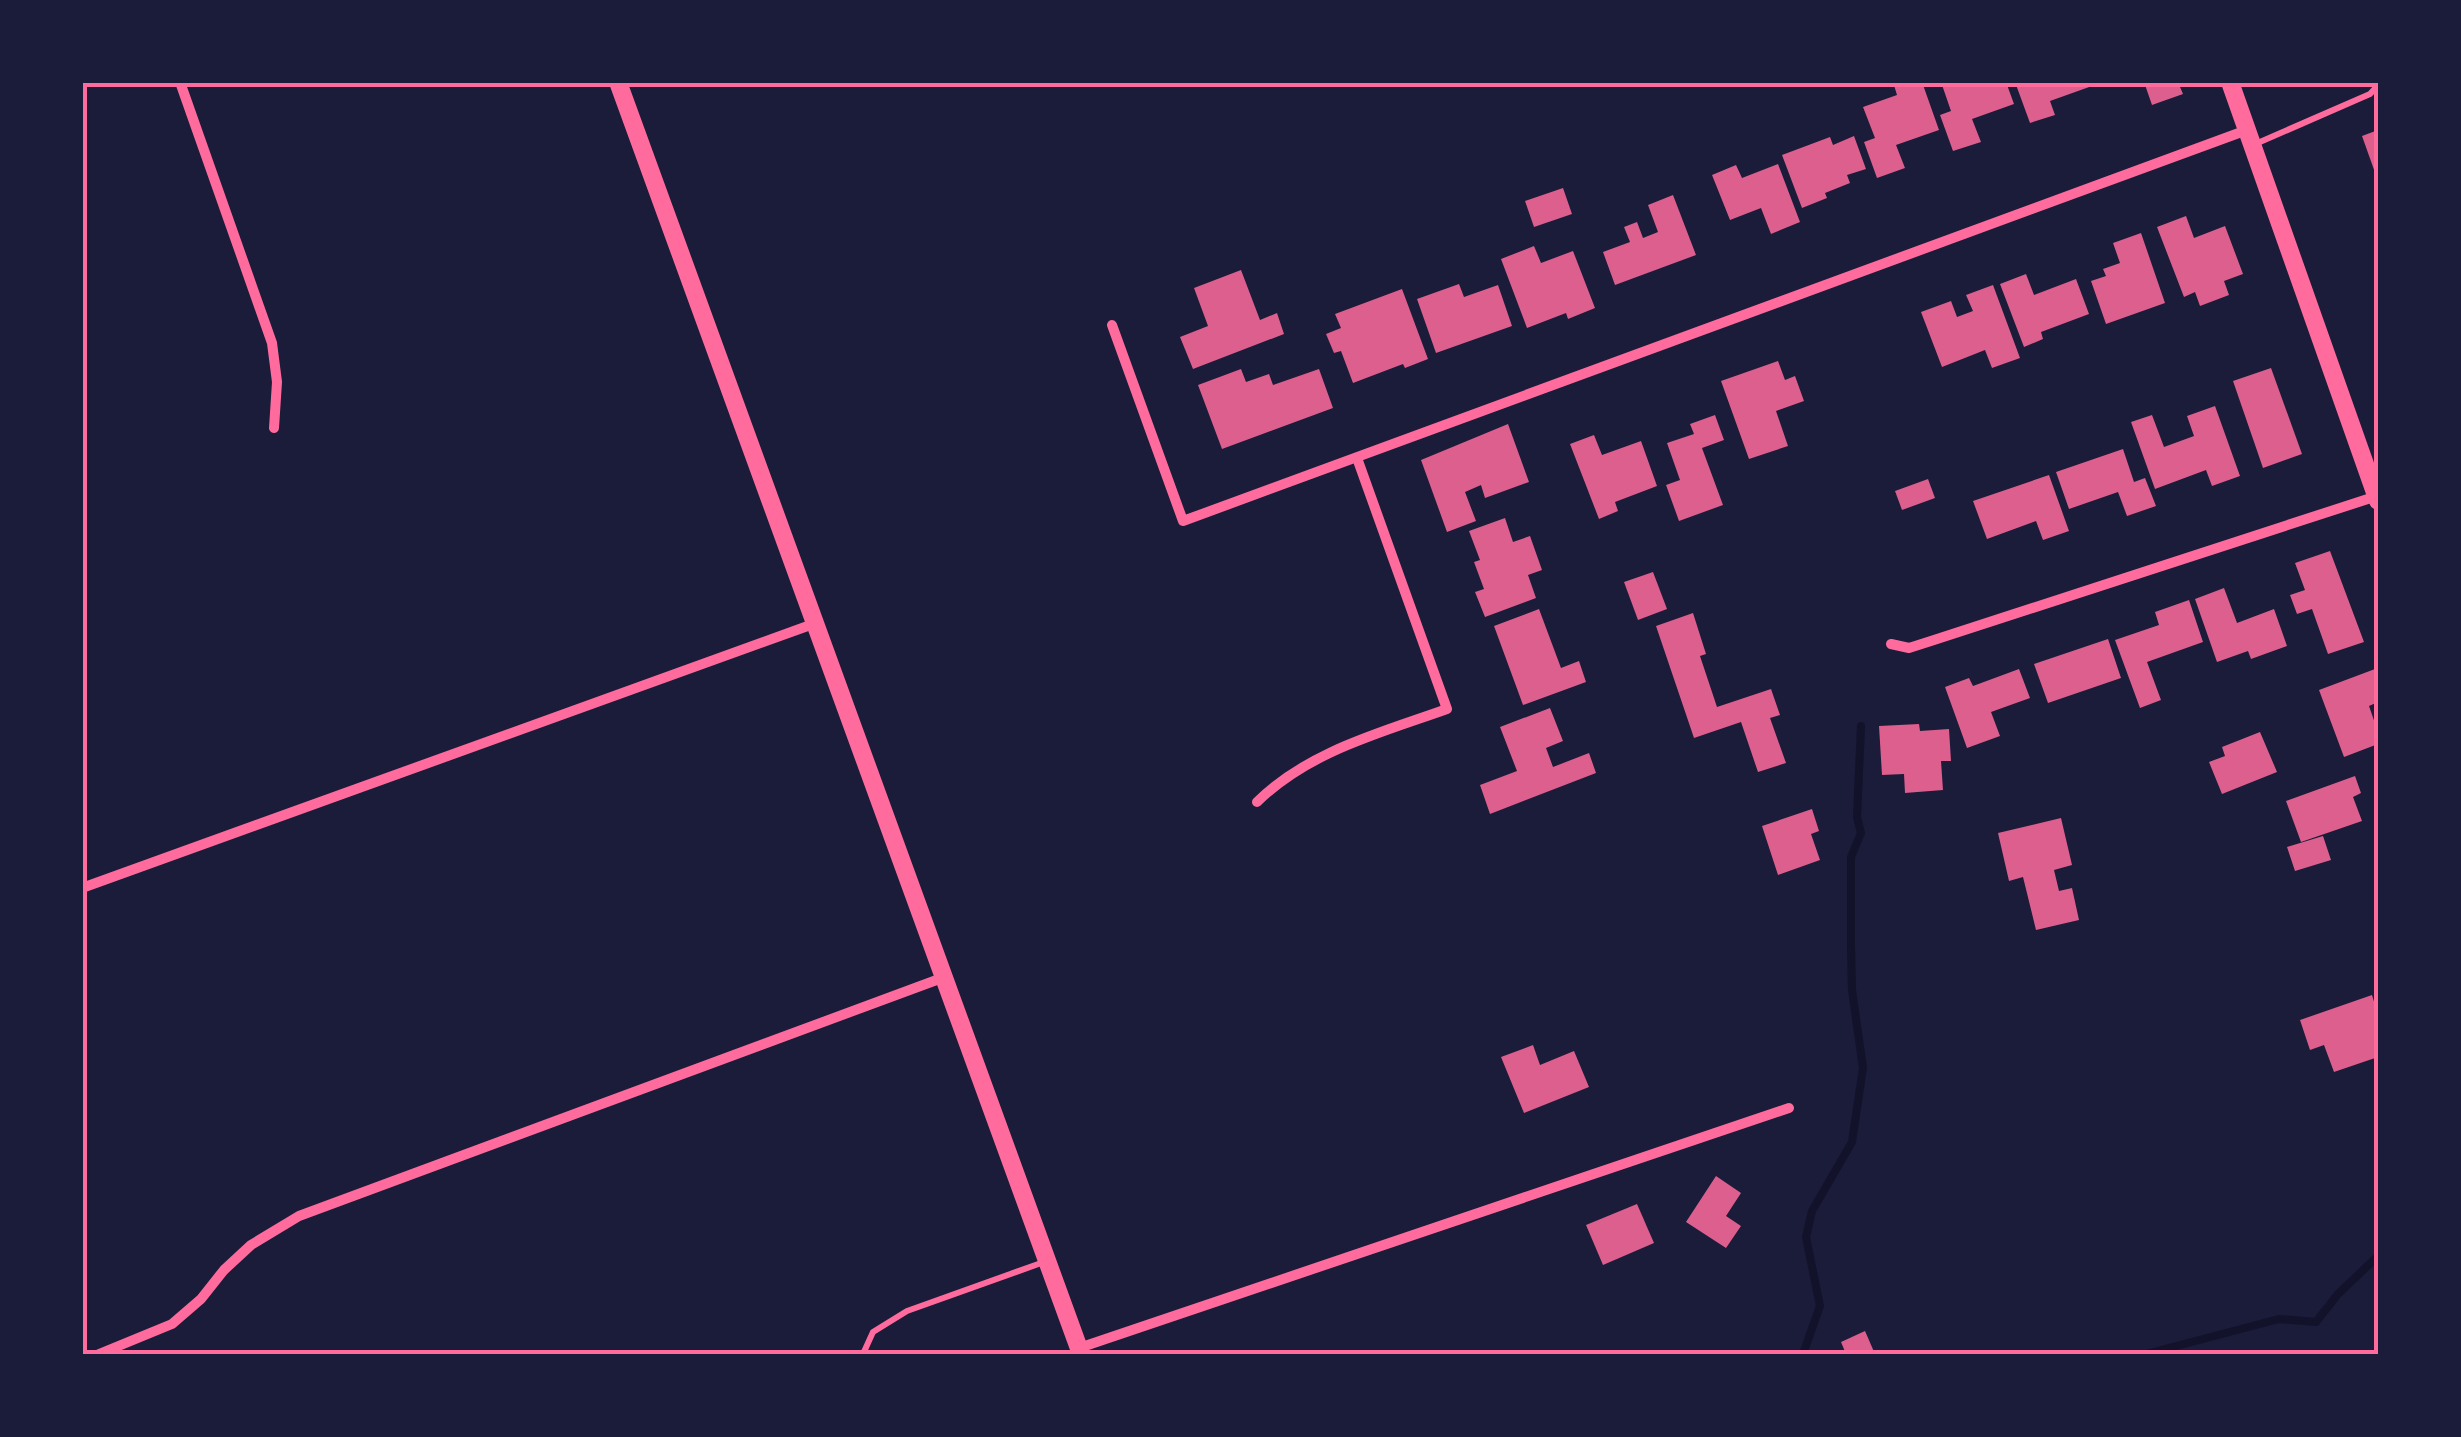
<svg xmlns="http://www.w3.org/2000/svg" width="2461" height="1437" font-family="'Roboto Condensed',sans-serif">
<style>
.lines{fill:none;stroke-linecap:round;stroke-linejoin:round}
.stream{stroke:#12122b;stroke-width:8}
.building{fill:#dd5f8e}
.service{stroke:#ff6b9d;stroke-width:6}
.minor{stroke:#ff6b9d;stroke-width:10}
.tertiary{stroke:#ff6b9d;stroke-width:18}
.neatline{fill:none;stroke:#ff6b9d;stroke-width:4}
</style>
<rect width="100%" height="100%" fill="#1b1b3a"/>
<g class="lines">
<g class="stream">
<path d="M 1803,1354 L 1820,1306 L 1806,1237 L 1812,1211 L 1852,1142 L 1863,1068 L 1852,990 L 1851,947 L 1851,857 L 1861,833 L 1857,817 L 1861,726"/>
<path d="M 2146,1354 L 2279,1319 L 2316,1322 L 2338,1294 L 2378,1256"/>
</g>
</g>
<g class="building">
<path d="M 1893,82 L 1922,82 L 1939,130 L 1896,145 L 1905,168 L 1877,178 L 1864,142 L 1875,138 L 1863,107 L 1897,95 Z"/>
<path d="M 1941,82 L 2006,82 L 2014,104 L 1972,119 L 1981,142 L 1953,151 L 1940,115 L 1951,111 Z"/>
<path d="M 2015,82 L 2091,82 L 2092,86 L 2050,101 L 2055,115 L 2030,123 Z"/>
<path d="M 2144,82 L 2178,82 L 2183,94 L 2152,105 Z"/>
<path d="M 2378,130 L 2378,181 L 2362,136 Z"/>
<path d="M 1854,136 L 1866,169 L 1847,175 L 1850,183 L 1825,193 L 1827,198 L 1802,208 L 1782,155 L 1830,137 L 1833,145 Z"/>
<path d="M 1778,164 L 1800,222 L 1771,234 L 1761,208 L 1730,220 L 1712,175 L 1736,165 L 1742,178 Z"/>
<path d="M 1563,188 L 1572,214 L 1534,227 L 1525,201 Z"/>
<path d="M 1673,195 L 1696,255 L 1615,285 L 1603,252 L 1630,242 L 1624,227 L 1637,222 L 1643,238 L 1658,232 L 1648,205 Z"/>
<path d="M 2186,216 L 2194,238 L 2225,226 L 2243,274 L 2224,281 L 2229,295 L 2200,306 L 2195,292 L 2184,297 L 2157,227 Z"/>
<path d="M 2141,233 L 2165,303 L 2106,324 L 2091,281 L 2106,276 L 2103,269 L 2120,263 L 2113,243 Z"/>
<path d="M 1534,246 L 1541,263 L 1573,251 L 1595,308 L 1568,319 L 1566,313 L 1527,328 L 1501,259 Z"/>
<path d="M 1241,270 L 1260,320 L 1277,313 L 1284,334 L 1193,369 L 1180,337 L 1208,326 L 1194,288 Z"/>
<path d="M 2026,274 L 2034,295 L 2076,279 L 2089,314 L 2041,332 L 2043,339 L 2024,347 L 2000,284 Z"/>
<path d="M 1459,284 L 1464,297 L 1498,285 L 1512,326 L 1436,353 L 1417,299 Z"/>
<path d="M 1993,285 L 2020,358 L 1992,368 L 1985,350 L 1942,367 L 1921,312 L 1951,301 L 1957,317 L 1973,311 L 1966,295 Z"/>
<path d="M 1402,289 L 1428,359 L 1405,368 L 1403,364 L 1353,383 L 1341,351 L 1334,353 L 1326,334 L 1341,328 L 1335,314 Z"/>
<path d="M 1778,361 L 1785,380 L 1795,376 L 1804,401 L 1776,411 L 1788,446 L 1749,459 L 1721,381 Z"/>
<path d="M 2271,368 L 2302,454 L 2263,468 L 2233,381 Z"/>
<path d="M 1241,369 L 1246,382 L 1269,374 L 1273,385 L 1319,369 L 1333,408 L 1222,449 L 1198,385 Z"/>
<path d="M 2215,406 L 2240,476 L 2212,486 L 2206,470 L 2155,489 L 2131,422 L 2152,415 L 2164,447 L 2194,436 L 2187,416 Z"/>
<path d="M 1715,415 L 1724,440 L 1702,448 L 1723,505 L 1679,521 L 1666,485 L 1680,480 L 1667,443 L 1694,434 L 1690,424 Z"/>
<path d="M 1508,424 L 1529,482 L 1485,498 L 1481,485 L 1465,492 L 1476,521 L 1447,532 L 1421,460 Z"/>
<path d="M 1594,435 L 1602,455 L 1641,441 L 1657,486 L 1615,502 L 1618,511 L 1599,519 L 1570,444 Z"/>
<path d="M 2123,449 L 2134,482 L 2145,478 L 2156,506 L 2127,516 L 2118,492 L 2069,509 L 2056,472 Z"/>
<path d="M 2049,475 L 2069,531 L 2043,540 L 2036,521 L 1987,539 L 1973,501 Z"/>
<path d="M 1928,479 L 1935,498 L 1902,510 L 1895,491 Z"/>
<path d="M 1505,518 L 1513,542 L 1530,536 L 1542,570 L 1528,575 L 1536,598 L 1485,617 L 1475,592 L 1484,589 L 1474,562 L 1480,560 L 1469,531 Z"/>
<path d="M 2330,551 L 2364,642 L 2328,654 L 2312,609 L 2297,614 L 2290,595 L 2305,590 L 2295,563 Z"/>
<path d="M 1653,572 L 1667,609 L 1638,620 L 1624,582 Z"/>
<path d="M 2224,588 L 2237,623 L 2274,609 L 2287,646 L 2251,659 L 2248,651 L 2217,662 L 2195,599 Z"/>
<path d="M 2189,600 L 2203,642 L 2147,662 L 2161,700 L 2140,708 L 2115,640 L 2159,625 L 2155,612 Z"/>
<path d="M 1539,609 L 1561,668 L 1579,661 L 1586,682 L 1523,705 L 1494,626 Z"/>
<path d="M 1693,613 L 1706,654 L 1700,656 L 1717,707 L 1771,689 L 1780,715 L 1770,718 L 1786,763 L 1758,772 L 1741,722 L 1694,738 L 1656,626 Z"/>
<path d="M 2108,639 L 2121,678 L 2048,703 L 2034,664 Z"/>
<path d="M 2019,669 L 2030,698 L 1991,712 L 2000,736 L 1967,748 L 1945,687 L 1969,678 L 1973,686 Z"/>
<path d="M 2375,669 L 2378,702 L 2369,706 L 2378,732 L 2378,744 L 2344,757 L 2319,690 Z"/>
<path d="M 1550,708 L 1563,741 L 1546,748 L 1553,767 L 1589,753 L 1596,773 L 1490,814 L 1480,785 L 1517,771 L 1500,727 Z"/>
<path d="M 1919,724 L 1920,731 L 1949,729 L 1951,761 L 1941,761 L 1943,790 L 1905,793 L 1904,774 L 1882,775 L 1879,726 Z"/>
<path d="M 2260,732 L 2277,772 L 2222,794 L 2209,762 L 2225,756 L 2222,747 Z"/>
<path d="M 2355,776 L 2361,793 L 2353,797 L 2362,821 L 2301,842 L 2286,801 Z"/>
<path d="M 1812,809 L 1819,831 L 1811,834 L 1820,860 L 1778,875 L 1762,826 Z"/>
<path d="M 2061,818 L 2072,865 L 2054,870 L 2059,891 L 2072,888 L 2079,920 L 2036,930 L 2023,877 L 2009,881 L 1998,833 Z"/>
<path d="M 2323,836 L 2331,860 L 2295,871 L 2287,847 Z"/>
<path d="M 2372,995 L 2375,1005 L 2378,1004 L 2378,1057 L 2334,1072 L 2324,1045 L 2310,1050 L 2300,1020 Z"/>
<path d="M 1533,1045 L 1540,1065 L 1574,1051 L 1589,1087 L 1524,1113 L 1501,1057 Z"/>
<path d="M 1716,1176 L 1741,1193 L 1726,1216 L 1741,1226 L 1726,1248 L 1686,1222 Z"/>
<path d="M 1637,1204 L 1654,1243 L 1603,1265 L 1586,1225 Z"/>
<path d="M 1865,1331 L 1875,1354 L 1846,1354 L 1841,1342 Z"/>
</g>
<g class="lines">
<g class="service">
<path d="M 2253,145 L 2370,94 L 2378,85"/>
<path d="M 863,1354 L 873,1332 L 907,1311 L 1044,1262"/>
</g>
<g class="minor">
<path d="M 180,82 L 272,343 L 277,382 L 274,428"/>
<path d="M 1112,325 L 1183,521 L 2247,130"/>
<path d="M 1891,644 L 1909,648 L 1934,640 L 2377,496"/>
<path d="M 1257,802 C 1309,751 1380,733 1447,709 L 1357,458"/>
<path d="M 82,888 L 816,623"/>
<path d="M 1079,1348 L 1789,1108"/>
<path d="M 99,1354 L 172,1324 L 201,1299 L 224,1270 L 251,1245 L 299,1216 L 942,978"/>
</g>
<g class="tertiary">
<path d="M 618,82 L 1081,1354"/>
<path d="M 2230,82 L 2378,501"/>
</g>
</g>
<rect width="2461" height="1437" fill="none" stroke="#1b1b3a" stroke-width="170"/>
<rect x="85" y="85" width="2291" height="1267" class="neatline"/>
</svg>
